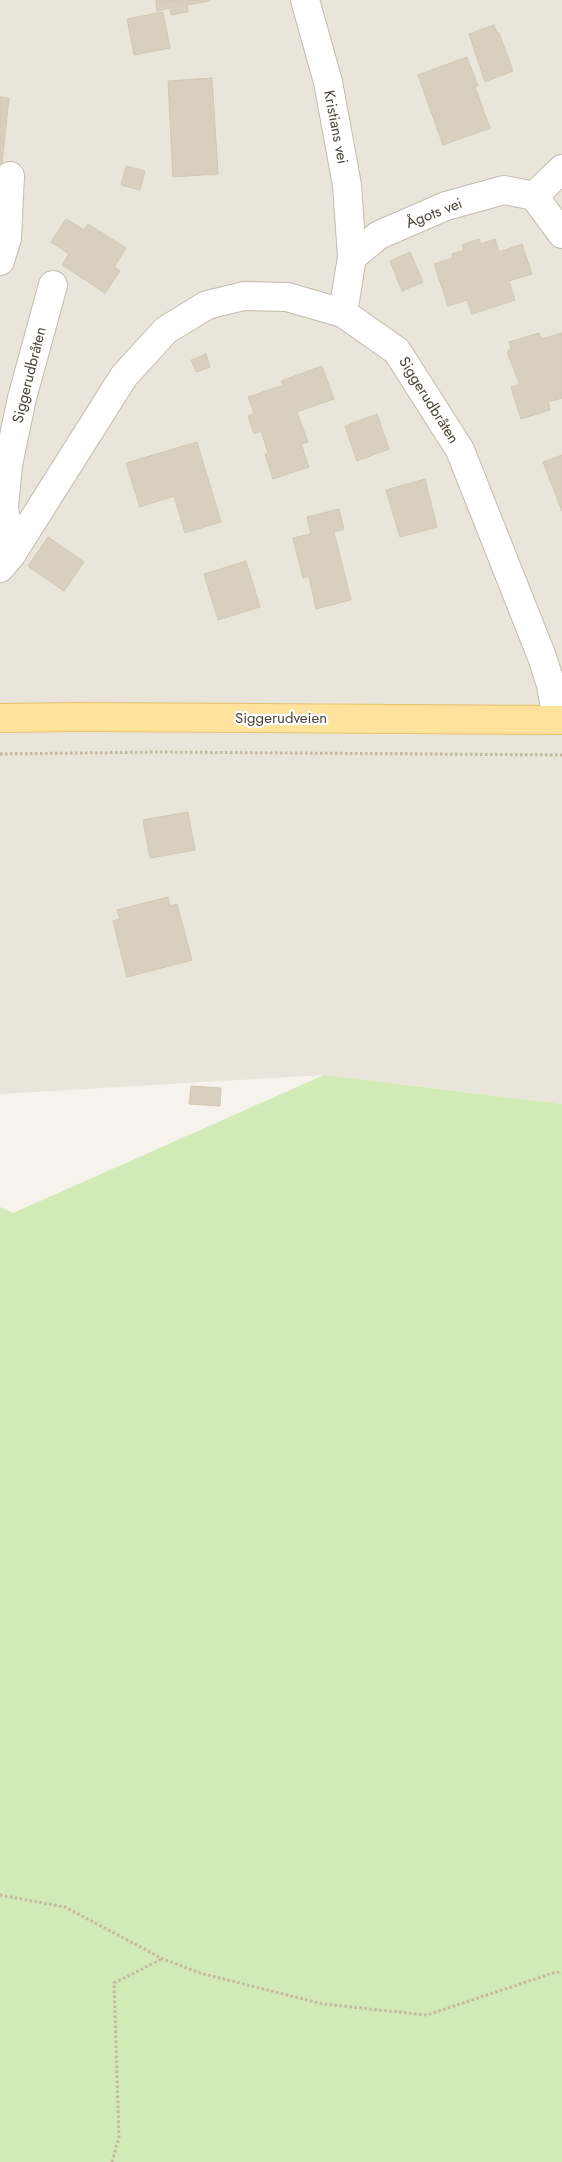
<svg xmlns="http://www.w3.org/2000/svg" width="562" height="2162" font-family="Jost,sans-serif">
<style>
.residential{fill:#eae5da}
.green{fill:#d2eab5}
.building{fill:#d8cfc1;stroke:#d3c7b4}
.lines{fill:none;stroke-linecap:round;stroke-linejoin:round}
.minor-casing{stroke:#c2bbae;stroke-width:30}
.major-casing{stroke:#e6c16a;stroke-width:30}
.path{stroke:#c4b79f;stroke-width:3;stroke-dasharray:2.5 2.5;stroke-linecap:butt}
.minor{stroke:#fff;stroke-width:28}
.major{stroke:#ffe39c;stroke-width:28}
.labels{text-anchor:middle;stroke-width:4.5;stroke-linejoin:round;paint-order:stroke}
.street-label{font-size:15px;fill:#4b4439;stroke:#fff}
</style>
<rect width="100%" height="100%" fill="#f6f3ec"/>
<path class="residential" d="M 0,0 L 562,0 L 562,1104 L 324,1075 L 0,1094 Z"/>
<path class="green" d="M 324,1075 L 562,1104 L 562,2162 L 0,2162 L 0,1207 L 13,1213 Z"/>
<g class="building">
<path d="M 156,0 L 210,0 L 210,1 L 187,5 L 188,12 L 171,15 L 170,8 L 157,11 Z"/>
<path d="M 163,12 L 170,48 L 134,55 L 127,19 Z"/>
<path d="M 494,25 L 497,33 L 499,33 L 513,71 L 485,82 L 469,34 Z"/>
<path d="M 467,57 L 478,86 L 475,87 L 490,128 L 443,145 L 418,75 Z"/>
<path d="M 212,78 L 218,174 L 173,177 L 168,81 Z"/>
<path d="M 0,97 L 9,98 L 2,164 L 0,164 Z"/>
<path d="M 126,166 L 145,171 L 140,190 L 121,185 Z"/>
<path d="M 66,219 L 84,230 L 88,224 L 126,248 L 114,267 L 120,271 L 105,293 L 62,265 L 69,254 L 51,242 Z"/>
<path d="M 479,239 L 481,244 L 495,239 L 499,252 L 522,244 L 532,274 L 509,281 L 515,300 L 472,314 L 467,300 L 448,306 L 434,264 L 453,258 L 452,254 L 464,250 L 462,245 Z"/>
<path d="M 410,252 L 423,282 L 402,291 L 390,261 Z"/>
<path d="M 539,333 L 541,339 L 562,333 L 562,398 L 548,402 L 550,410 L 521,419 L 511,387 L 520,385 L 507,352 L 511,348 L 509,342 Z"/>
<path d="M 206,354 L 210,367 L 196,372 L 191,360 Z"/>
<path d="M 322,366 L 334,399 L 297,412 L 308,442 L 301,444 L 309,467 L 273,479 L 265,454 L 268,453 L 261,431 L 254,434 L 248,416 L 254,413 L 248,397 L 283,385 L 281,381 Z"/>
<path d="M 377,414 L 389,449 L 357,461 L 345,426 Z"/>
<path d="M 197,442 L 221,522 L 185,533 L 174,496 L 140,507 L 126,463 Z"/>
<path d="M 562,455 L 562,511 L 543,462 Z"/>
<path d="M 425,479 L 437,527 L 400,537 L 386,490 Z"/>
<path d="M 339,509 L 344,529 L 334,532 L 351,600 L 316,609 L 309,576 L 303,578 L 293,538 L 311,534 L 307,517 Z"/>
<path d="M 48,537 L 84,562 L 64,591 L 28,566 Z"/>
<path d="M 246,561 L 260,607 L 218,620 L 204,574 Z"/>
<path d="M 188,812 L 195,850 L 150,858 L 143,820 Z"/>
<path d="M 168,897 L 170,906 L 177,904 L 192,960 L 127,977 L 113,921 L 120,919 L 117,910 Z"/>
<path d="M 191,1086 L 221,1088 L 220,1106 L 189,1104 Z"/>
</g>
<g class="lines">
<g class="minor-casing">
<g id="minor">
<path d="M 305,0 L 328,82 L 347,185 L 352,257"/>
<path d="M 534,196 L 562,169"/>
<path d="M 0,261 L 7,238 L 10,176"/>
<path d="M 343,313 L 352,257 L 379,235 L 446,206 L 504,190 L 534,196 L 562,234"/>
<path d="M 11,555 L 4,507 L 8,465 L 22,398 L 53,285"/>
<path d="M 0,568 L 11,555 L 124,376 L 166,330 L 207,305 L 244,296 L 287,297 L 343,313 L 397,351 L 460,450 L 542,657 L 551,685 L 557,720"/>
</g>
</g>
<g class="major-casing">
<path id="major" d="M 0,718 L 77,717 L 562,720"/>
</g>
<g class="path">
<path d="M 0,754 L 158,752 L 562,755"/>
<path d="M 0,1895 L 65,1907 L 163,1959 L 200,1973 L 323,2004 L 427,2015 L 556,1972 L 562,1973"/>
<path d="M 112,2162 L 119,2137 L 114,1983 L 162,1959"/>
</g>
<use href="#minor" class="minor"/>
<use href="#major" class="major"/>
</g>
<g class="labels">
<g class="street-label">
<text transform="translate(336 127) rotate(79)" y="5">Kristians vei</text>
<text transform="translate(434 213) rotate(-21)" y="5">Ågots vei</text>
<text transform="translate(29 375) rotate(-76)" y="5">Siggerudbråten</text>
<text transform="translate(429 400) rotate(58)" y="5">Siggerudbråten</text>
<text x="281" y="723">Siggerudveien</text>
</g>
</g>
</svg>
